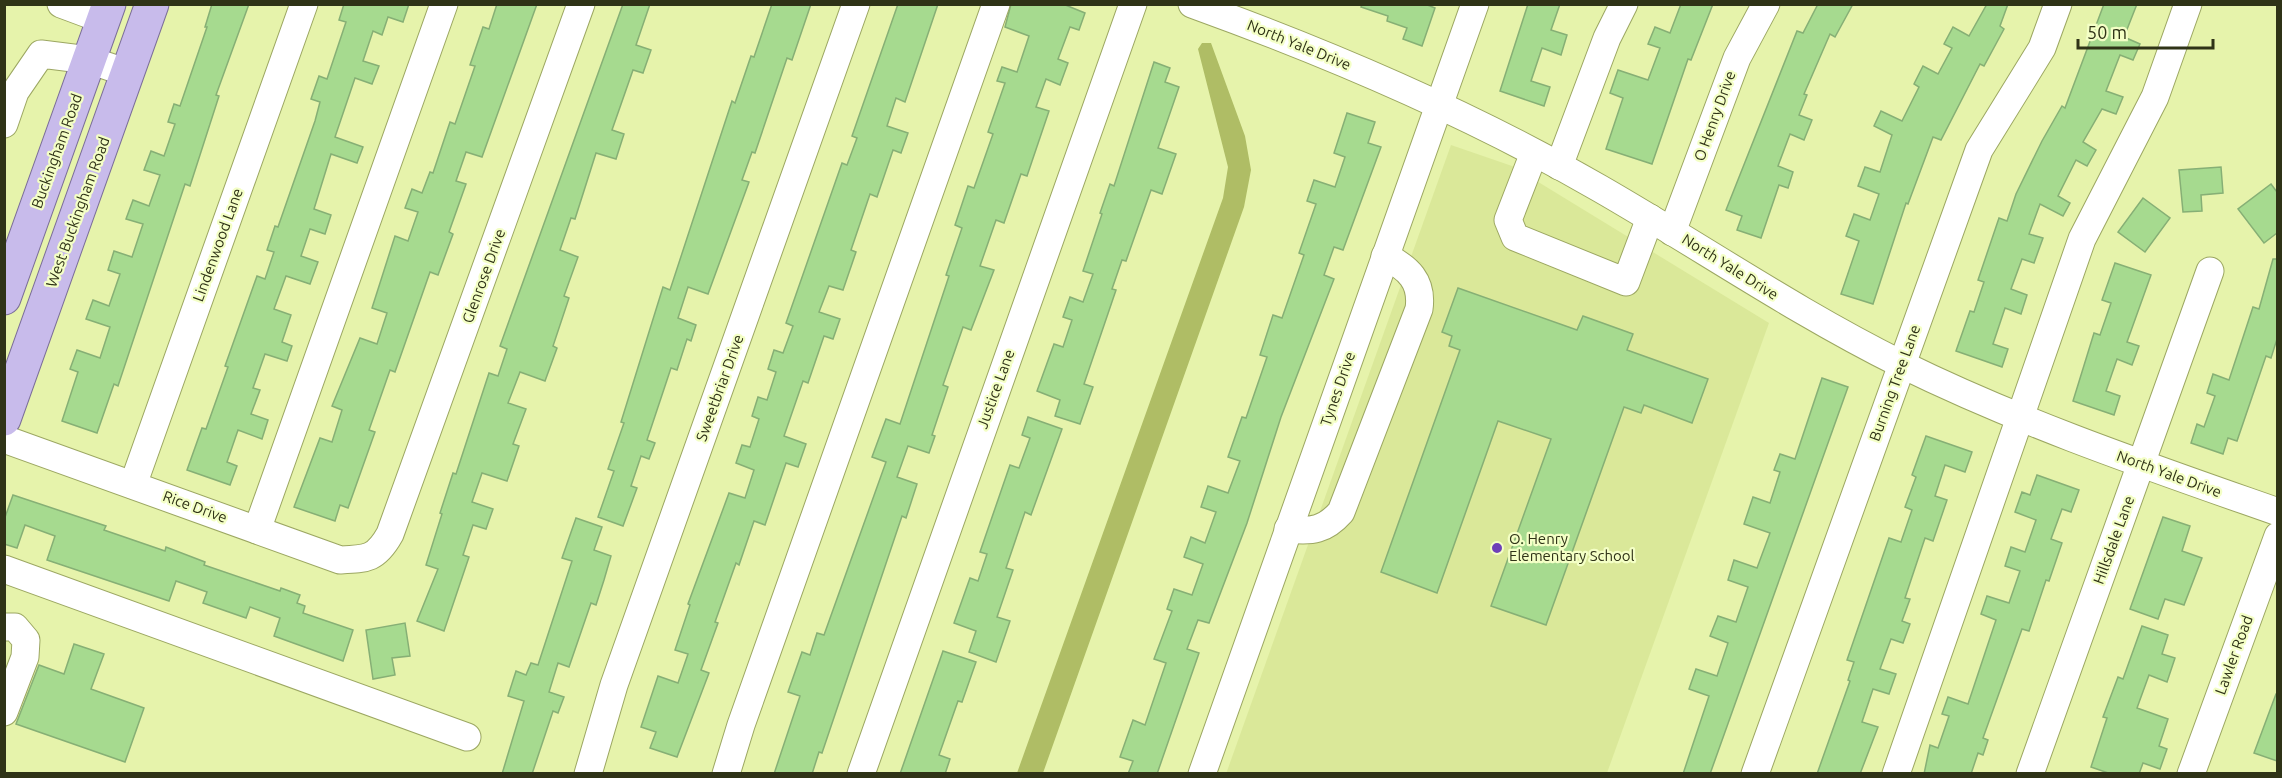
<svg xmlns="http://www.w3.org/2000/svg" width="2282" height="778" font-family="Ubuntu,sans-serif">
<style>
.built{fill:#dae899}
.water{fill:#afbd65}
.building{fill:#a6da8f;stroke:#86af75;stroke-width:1.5}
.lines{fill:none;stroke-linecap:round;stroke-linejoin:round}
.minor-casing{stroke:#9ca762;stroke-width:29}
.major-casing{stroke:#7b6e98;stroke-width:35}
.minor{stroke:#fff;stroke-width:27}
.major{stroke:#c8bbeb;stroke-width:33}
.poi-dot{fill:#6e40b8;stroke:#f4ffc6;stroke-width:2}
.labels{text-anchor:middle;stroke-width:4.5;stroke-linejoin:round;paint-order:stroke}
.street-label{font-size:15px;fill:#2f3317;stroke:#f4ffc6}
.poi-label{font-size:15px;fill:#2f3317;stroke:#f4ffc6;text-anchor:start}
</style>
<rect width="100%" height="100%" fill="#e6f3ab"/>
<path class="built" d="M 1451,145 L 1512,166 L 1769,323 L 1607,773 L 1226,774 Z"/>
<path class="water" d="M 1202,43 L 1211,43 L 1245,136 L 1251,170 L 1244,207 L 1043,773 L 1017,773 L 1223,198 L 1228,167 L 1198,49 Z"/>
<g class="building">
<path d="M 212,4 L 249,4 L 216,95 L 219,96 L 190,186 L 185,184 L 118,386 L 114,384 L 97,433 L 62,421 L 78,372 L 70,369 L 77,350 L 100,358 L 110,327 L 86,319 L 93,300 L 109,306 L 120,274 L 108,270 L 114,251 L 132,257 L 143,224 L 126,219 L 133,200 L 149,206 L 160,175 L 144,170 L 151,151 L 164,156 L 175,124 L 168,122 L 174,104 L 180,106 L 207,27 L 205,27 Z"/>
<path d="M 344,4 L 409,4 L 403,22 L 388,17 L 382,35 L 373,31 L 363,61 L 379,66 L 372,84 L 355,78 L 335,137 L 363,147 L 357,163 L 331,154 L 314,209 L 331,215 L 325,234 L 310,229 L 301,256 L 318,262 L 310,284 L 286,276 L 274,309 L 291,315 L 282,342 L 292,346 L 287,361 L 265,354 L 253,388 L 260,390 L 251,414 L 268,420 L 262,439 L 238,430 L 227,462 L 237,466 L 230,485 L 187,470 L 202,428 L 206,429 L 228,367 L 225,366 L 257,276 L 265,279 L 274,252 L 267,250 L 275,226 L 278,227 L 315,121 L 320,102 L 311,99 L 319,76 L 327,79 L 346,22 L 339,20 Z"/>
<path d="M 497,4 L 537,4 L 482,157 L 466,152 L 456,181 L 466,184 L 449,232 L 453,234 L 438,275 L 430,272 L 395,372 L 390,370 L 369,430 L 375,432 L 348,508 L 340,505 L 335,521 L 294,507 L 320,438 L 332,442 L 342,410 L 332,406 L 360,338 L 377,344 L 387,313 L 372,308 L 395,236 L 408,241 L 418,212 L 405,208 L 412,189 L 422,193 L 430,172 L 433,173 L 450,122 L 455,124 L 475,66 L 470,65 L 483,27 L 489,29 Z"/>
<path d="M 623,4 L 650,4 L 636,45 L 651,50 L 643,73 L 633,70 L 612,130 L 624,134 L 616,159 L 596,153 L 575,219 L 571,218 L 560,250 L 578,257 L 564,296 L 569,298 L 553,346 L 557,348 L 545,381 L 520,372 L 508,403 L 526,409 L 513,444 L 519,446 L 507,481 L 482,473 L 472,502 L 493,509 L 486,529 L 473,525 L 463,555 L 469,557 L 444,631 L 417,621 L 438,569 L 426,565 L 442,514 L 440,513 L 453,473 L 456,474 L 489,373 L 498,376 L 507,349 L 500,346 Z"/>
<path d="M 772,4 L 811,4 L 792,60 L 787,58 L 755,153 L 752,152 L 742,180 L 749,182 L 708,294 L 688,287 L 678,318 L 696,325 L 691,341 L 687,339 L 677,370 L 671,368 L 647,440 L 655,443 L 649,459 L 641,456 L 631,486 L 637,488 L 623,526 L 598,517 L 614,471 L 608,469 L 624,423 L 621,422 L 663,287 L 670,290 L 732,101 L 735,103 L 751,56 L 754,57 Z"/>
<path d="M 898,4 L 938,4 L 905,102 L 896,98 L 887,126 L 908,133 L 901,153 L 893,150 L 877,197 L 870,194 L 851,250 L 856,252 L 843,290 L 829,286 L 819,312 L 840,319 L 833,339 L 824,336 L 808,383 L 803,381 L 784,436 L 806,444 L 798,467 L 786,463 L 765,525 L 754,521 L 739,565 L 736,563 L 715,622 L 718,623 L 701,670 L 709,673 L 677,757 L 650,748 L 656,732 L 641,727 L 658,676 L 678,683 L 688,654 L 675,650 L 690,605 L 688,604 L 729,493 L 745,498 L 754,470 L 736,463 L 742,445 L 750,447 L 759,419 L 752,416 L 758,397 L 767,400 L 776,372 L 768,369 L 774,350 L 783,353 L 793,326 L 786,323 L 842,163 L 847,165 L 857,138 L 852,136 Z"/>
<path d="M 1011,4 L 1063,4 L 1085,13 L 1079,30 L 1070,27 L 1058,59 L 1068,63 L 1060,85 L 1046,79 L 1036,107 L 1049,111 L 1027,176 L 1021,174 L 1004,223 L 996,220 L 980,266 L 994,270 L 971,330 L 963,327 L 943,385 L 948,387 L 932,435 L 935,436 L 929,453 L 908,446 L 897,477 L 917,484 L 906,518 L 902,516 L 822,753 L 819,752 L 812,774 L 774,774 L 800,696 L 788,692 L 802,652 L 810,655 L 817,633 L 824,635 L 886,462 L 872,457 L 886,419 L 900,424 L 949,276 L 946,275 L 962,228 L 955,225 L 968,186 L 974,188 L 993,134 L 988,132 L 1005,83 L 997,81 L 1002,67 L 1017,72 L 1029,36 L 1005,27 Z"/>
<path d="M 1362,4 L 1425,4 L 1435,8 L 1422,46 L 1403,39 L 1407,28 L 1387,21 L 1388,16 L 1361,7 Z"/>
<path d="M 1528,4 L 1560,4 L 1551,30 L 1567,35 L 1561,55 L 1542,48 L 1531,81 L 1550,87 L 1544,106 L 1500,91 Z"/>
<path d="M 1681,4 L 1713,4 L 1691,60 L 1688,59 L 1652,164 L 1606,149 L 1623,98 L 1610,93 L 1618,70 L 1648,80 L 1660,48 L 1648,44 L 1655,27 L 1670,33 Z"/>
<path d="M 1818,4 L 1853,4 L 1835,37 L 1830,34 L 1804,94 L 1807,95 L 1799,115 L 1812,120 L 1804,140 L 1790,134 L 1778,166 L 1793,172 L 1788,188 L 1779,185 L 1761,238 L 1737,230 L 1742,216 L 1726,210 L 1797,31 L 1803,33 Z"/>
<path d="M 1987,4 L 2008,4 L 2000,26 L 2004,29 L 1984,66 L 1980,64 L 1941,140 L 1933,137 L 1908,204 L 1906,203 L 1873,304 L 1841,294 L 1859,241 L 1846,236 L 1854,214 L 1870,220 L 1879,194 L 1858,186 L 1865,167 L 1880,172 L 1892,135 L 1874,126 L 1881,111 L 1902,121 L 1919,87 L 1914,84 L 1923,66 L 1938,74 L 1952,48 L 1944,44 L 1953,27 L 1969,36 Z"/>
<path d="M 2104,4 L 2137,4 L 2124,37 L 2140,44 L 2133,60 L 2120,55 L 2106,91 L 2123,97 L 2116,114 L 2102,109 L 2083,142 L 2096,150 L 2087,166 L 2076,160 L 2058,196 L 2070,203 L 2063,216 L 2040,204 L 2029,234 L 2043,238 L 2034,263 L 2022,259 L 2011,289 L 2027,295 L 2021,314 L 2005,308 L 1993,344 L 2008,349 L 2002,367 L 1956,351 L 1970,311 L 1974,312 L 1984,282 L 1978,280 L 1999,218 L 2007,221 L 2016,194 L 2042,141 L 2062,106 L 2065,108 Z"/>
<path d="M 1154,62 L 1170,68 L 1165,82 L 1179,87 L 1158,148 L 1176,154 L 1162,194 L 1151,190 L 1126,261 L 1122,260 L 1112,289 L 1116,290 L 1084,384 L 1093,387 L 1080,424 L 1055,416 L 1060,400 L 1037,391 L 1054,344 L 1063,347 L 1072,320 L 1063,317 L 1070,297 L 1083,302 L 1093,274 L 1083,271 L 1102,214 L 1100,213 L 1110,184 L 1114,186 Z"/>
<path d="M 1347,113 L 1375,122 L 1368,143 L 1381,147 L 1343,250 L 1334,247 L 1324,275 L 1334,279 L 1281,417 L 1247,523 L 1209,623 L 1198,620 L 1187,649 L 1199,653 L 1157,774 L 1128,774 L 1133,761 L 1120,757 L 1133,720 L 1145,725 L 1166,663 L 1154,659 L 1172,611 L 1167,609 L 1174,589 L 1192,595 L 1203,564 L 1184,557 L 1191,537 L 1205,543 L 1216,512 L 1201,507 L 1208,486 L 1228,493 L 1240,461 L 1228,457 L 1242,417 L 1246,418 L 1267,357 L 1260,355 L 1273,315 L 1282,318 L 1304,255 L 1299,253 L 1316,204 L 1307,201 L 1314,180 L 1335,187 L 1345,157 L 1334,153 Z"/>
<path d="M 2221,167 L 2223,193 L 2201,195 L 2202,211 L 2183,212 L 2179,170 Z"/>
<path d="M 2271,184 L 2277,192 L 2277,233 L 2264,243 L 2238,209 Z"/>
<path d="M 2143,198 L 2170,218 L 2145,252 L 2118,232 Z"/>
<path d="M 2273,259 L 2277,259 L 2277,339 L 2271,358 L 2266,356 L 2237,441 L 2228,438 L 2223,454 L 2191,443 L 2197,424 L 2204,427 L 2215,396 L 2207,393 L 2213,374 L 2229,380 L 2253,307 L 2259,309 Z"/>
<path d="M 2115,263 L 2151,275 L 2127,342 L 2139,346 L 2132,365 L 2117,359 L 2106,391 L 2120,396 L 2114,415 L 2073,401 L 2094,333 L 2100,335 L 2111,303 L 2102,300 Z"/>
<path d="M 1458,288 L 1577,330 L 1583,316 L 1633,334 L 1627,350 L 1708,379 L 1692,423 L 1644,405 L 1641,413 L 1624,407 L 1546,625 L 1491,606 L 1551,439 L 1498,421 L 1437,593 L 1381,572 L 1460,350 L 1449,346 L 1452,336 L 1442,332 Z"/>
<path d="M 1822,378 L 1848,387 L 1833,429 L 1710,774 L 1683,774 L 1709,696 L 1689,689 L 1696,669 L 1717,676 L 1728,643 L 1710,636 L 1718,616 L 1736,622 L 1748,587 L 1728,580 L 1734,560 L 1757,568 L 1770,533 L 1744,524 L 1753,497 L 1770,503 L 1780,472 L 1774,470 L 1780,454 L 1795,459 Z"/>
<path d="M 1028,417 L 1062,429 L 1031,515 L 1025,512 L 1006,568 L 1013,570 L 997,617 L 1010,621 L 996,662 L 969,652 L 976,631 L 954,623 L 970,578 L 978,581 L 987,554 L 980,552 L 1010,465 L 1019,468 L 1030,438 L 1022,435 Z"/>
<path d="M 1926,436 L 1972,452 L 1965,472 L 1945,465 L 1935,496 L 1947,500 L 1933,541 L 1925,538 L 1905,598 L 1910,599 L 1902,621 L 1910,624 L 1903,643 L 1891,639 L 1880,669 L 1896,674 L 1889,694 L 1873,689 L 1862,722 L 1878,727 L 1860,774 L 1817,774 L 1850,681 L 1848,680 L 1854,662 L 1847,660 L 1889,538 L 1901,542 L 1912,510 L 1905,507 L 1916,477 L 1912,475 Z"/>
<path d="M 2037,475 L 2079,490 L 2071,512 L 2062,509 L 2051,539 L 2062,543 L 2049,581 L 2046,580 L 2029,631 L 2022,629 L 1983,738 L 1988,740 L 1983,755 L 1978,753 L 1971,774 L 1924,774 L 1930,745 L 1938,748 L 1949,716 L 1942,714 L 1948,697 L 1968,704 L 1996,620 L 1981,614 L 1987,596 L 2009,603 L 2020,571 L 2005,566 L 2011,547 L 2025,552 L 2036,520 L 2015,512 L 2022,492 L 2030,495 Z"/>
<path d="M 13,495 L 106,526 L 104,530 L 165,551 L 166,547 L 205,562 L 204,565 L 280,591 L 281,588 L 300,595 L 297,603 L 305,606 L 303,613 L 353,630 L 343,661 L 274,636 L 280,618 L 250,607 L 246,618 L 203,603 L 207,592 L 176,581 L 169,601 L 47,560 L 55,536 L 25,525 L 17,548 L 4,544 L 4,520 Z"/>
<path d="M 2163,517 L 2190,526 L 2182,551 L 2202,558 L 2184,605 L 2165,599 L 2158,619 L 2130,609 Z"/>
<path d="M 576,518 L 602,527 L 594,550 L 611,556 L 604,580 L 596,605 L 591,603 L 569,667 L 558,663 L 549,692 L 564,697 L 558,713 L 553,711 L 532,774 L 502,774 L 524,701 L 508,696 L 516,671 L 526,675 L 531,663 L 538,665 L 572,561 L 562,558 Z"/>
<path d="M 405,623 L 410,656 L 392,658 L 395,675 L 373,679 L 366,630 Z"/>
<path d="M 2142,626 L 2168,635 L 2162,654 L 2175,658 L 2167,682 L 2149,675 L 2137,708 L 2168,719 L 2159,746 L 2167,749 L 2160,769 L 2143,763 L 2139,774 L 2111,774 L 2091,767 L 2107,718 L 2103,717 L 2118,677 L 2123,679 Z"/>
<path d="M 74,644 L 104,654 L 91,689 L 144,708 L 125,762 L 16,724 L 39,665 L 64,674 Z"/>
<path d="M 943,651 L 976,662 L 962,702 L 958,701 L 939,755 L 950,759 L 945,774 L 900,774 Z"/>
<path d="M 2276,694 L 2277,694 L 2277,761 L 2254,753 Z"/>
</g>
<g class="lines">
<g class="minor-casing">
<g id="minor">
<path d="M 61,4 L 104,20"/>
<path d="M 1192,4 C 1333,55 1469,113 1599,188 C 1700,246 1796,312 1901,364 C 2023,424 2150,467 2278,512"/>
<path d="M 4,124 L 15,92 L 41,54 L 89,60 L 128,73"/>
<path d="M 1534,153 L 1508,220 L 1515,237 L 1626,282 L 1650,218"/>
<path d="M 1559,166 L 1607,38 L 1624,4"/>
<path d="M 1672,232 L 1737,58 L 1766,4"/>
<path d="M 4,439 L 340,560 C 367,559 376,559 390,534 L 581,4"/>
<path d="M 133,485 L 304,4"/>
<path d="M 1288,529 C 1312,532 1325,530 1341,512 L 1419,309 C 1423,281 1408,268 1385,256"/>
<path d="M 257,530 L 444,4"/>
<path d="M 4,569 L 467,737"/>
<path d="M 4,627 L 15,627 L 26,640 L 25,657 L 4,712"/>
<path d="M 588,774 L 614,685 L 856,4"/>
<path d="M 726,774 L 741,725 L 996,4"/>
<path d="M 861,774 L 1133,4"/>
<path d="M 1202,774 L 1475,4"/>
<path d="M 1755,774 L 1979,150 L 2042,48 L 2058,4"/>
<path d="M 1896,774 L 2082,239 L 2155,97 L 2188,4"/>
<path d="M 2030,774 L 2210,271"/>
<path d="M 2191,774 L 2278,536"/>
</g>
</g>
<g class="major-casing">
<g id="major">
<path d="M 4,298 L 109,4"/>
<path d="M 4,419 L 152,4"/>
</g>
</g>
<use href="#minor" class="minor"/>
<use href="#major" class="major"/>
</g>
<circle class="poi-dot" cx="1497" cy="548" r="6"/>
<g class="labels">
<g class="street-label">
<text transform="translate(1299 45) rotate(22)" y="5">North Yale Drive</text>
<text transform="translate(1715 116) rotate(-70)" y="5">O Henry Drive</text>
<text transform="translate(57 151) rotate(-70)" y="5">Buckingham Road</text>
<text transform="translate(78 212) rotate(-70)" y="5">West Buckingham Road</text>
<text transform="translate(218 245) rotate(-70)" y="5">Lindenwood Lane</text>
<text transform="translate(1730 267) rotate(32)" y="5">North Yale Drive</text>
<text transform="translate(484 276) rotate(-70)" y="5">Glenrose Drive</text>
<text transform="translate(1895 383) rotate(-70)" y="5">Burning Tree Lane</text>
<text transform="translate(720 388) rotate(-70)" y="5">Sweetbriar Drive</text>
<text transform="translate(996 389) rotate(-70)" y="5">Justice Lane</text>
<text transform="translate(1338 389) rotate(-71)" y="5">Tynes Drive</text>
<text transform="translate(2169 474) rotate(20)" y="5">North Yale Drive</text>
<text transform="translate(195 507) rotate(20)" y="5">Rice Drive</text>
<text transform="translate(2114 540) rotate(-70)" y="5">Hillsdale Lane</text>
<text transform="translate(2234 655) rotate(-70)" y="5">Lawler Road</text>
</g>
<g class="poi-label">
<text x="1509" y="544">O. Henry<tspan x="1509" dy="17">Elementary School</tspan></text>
</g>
</g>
<rect width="2282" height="778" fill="none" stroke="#2f3317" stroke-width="12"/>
<path d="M2078 39v9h135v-9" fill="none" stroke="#2f3317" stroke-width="3"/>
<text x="2087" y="39" font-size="18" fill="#2f3317" stroke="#f4ffc6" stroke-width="4.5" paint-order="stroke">50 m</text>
</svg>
